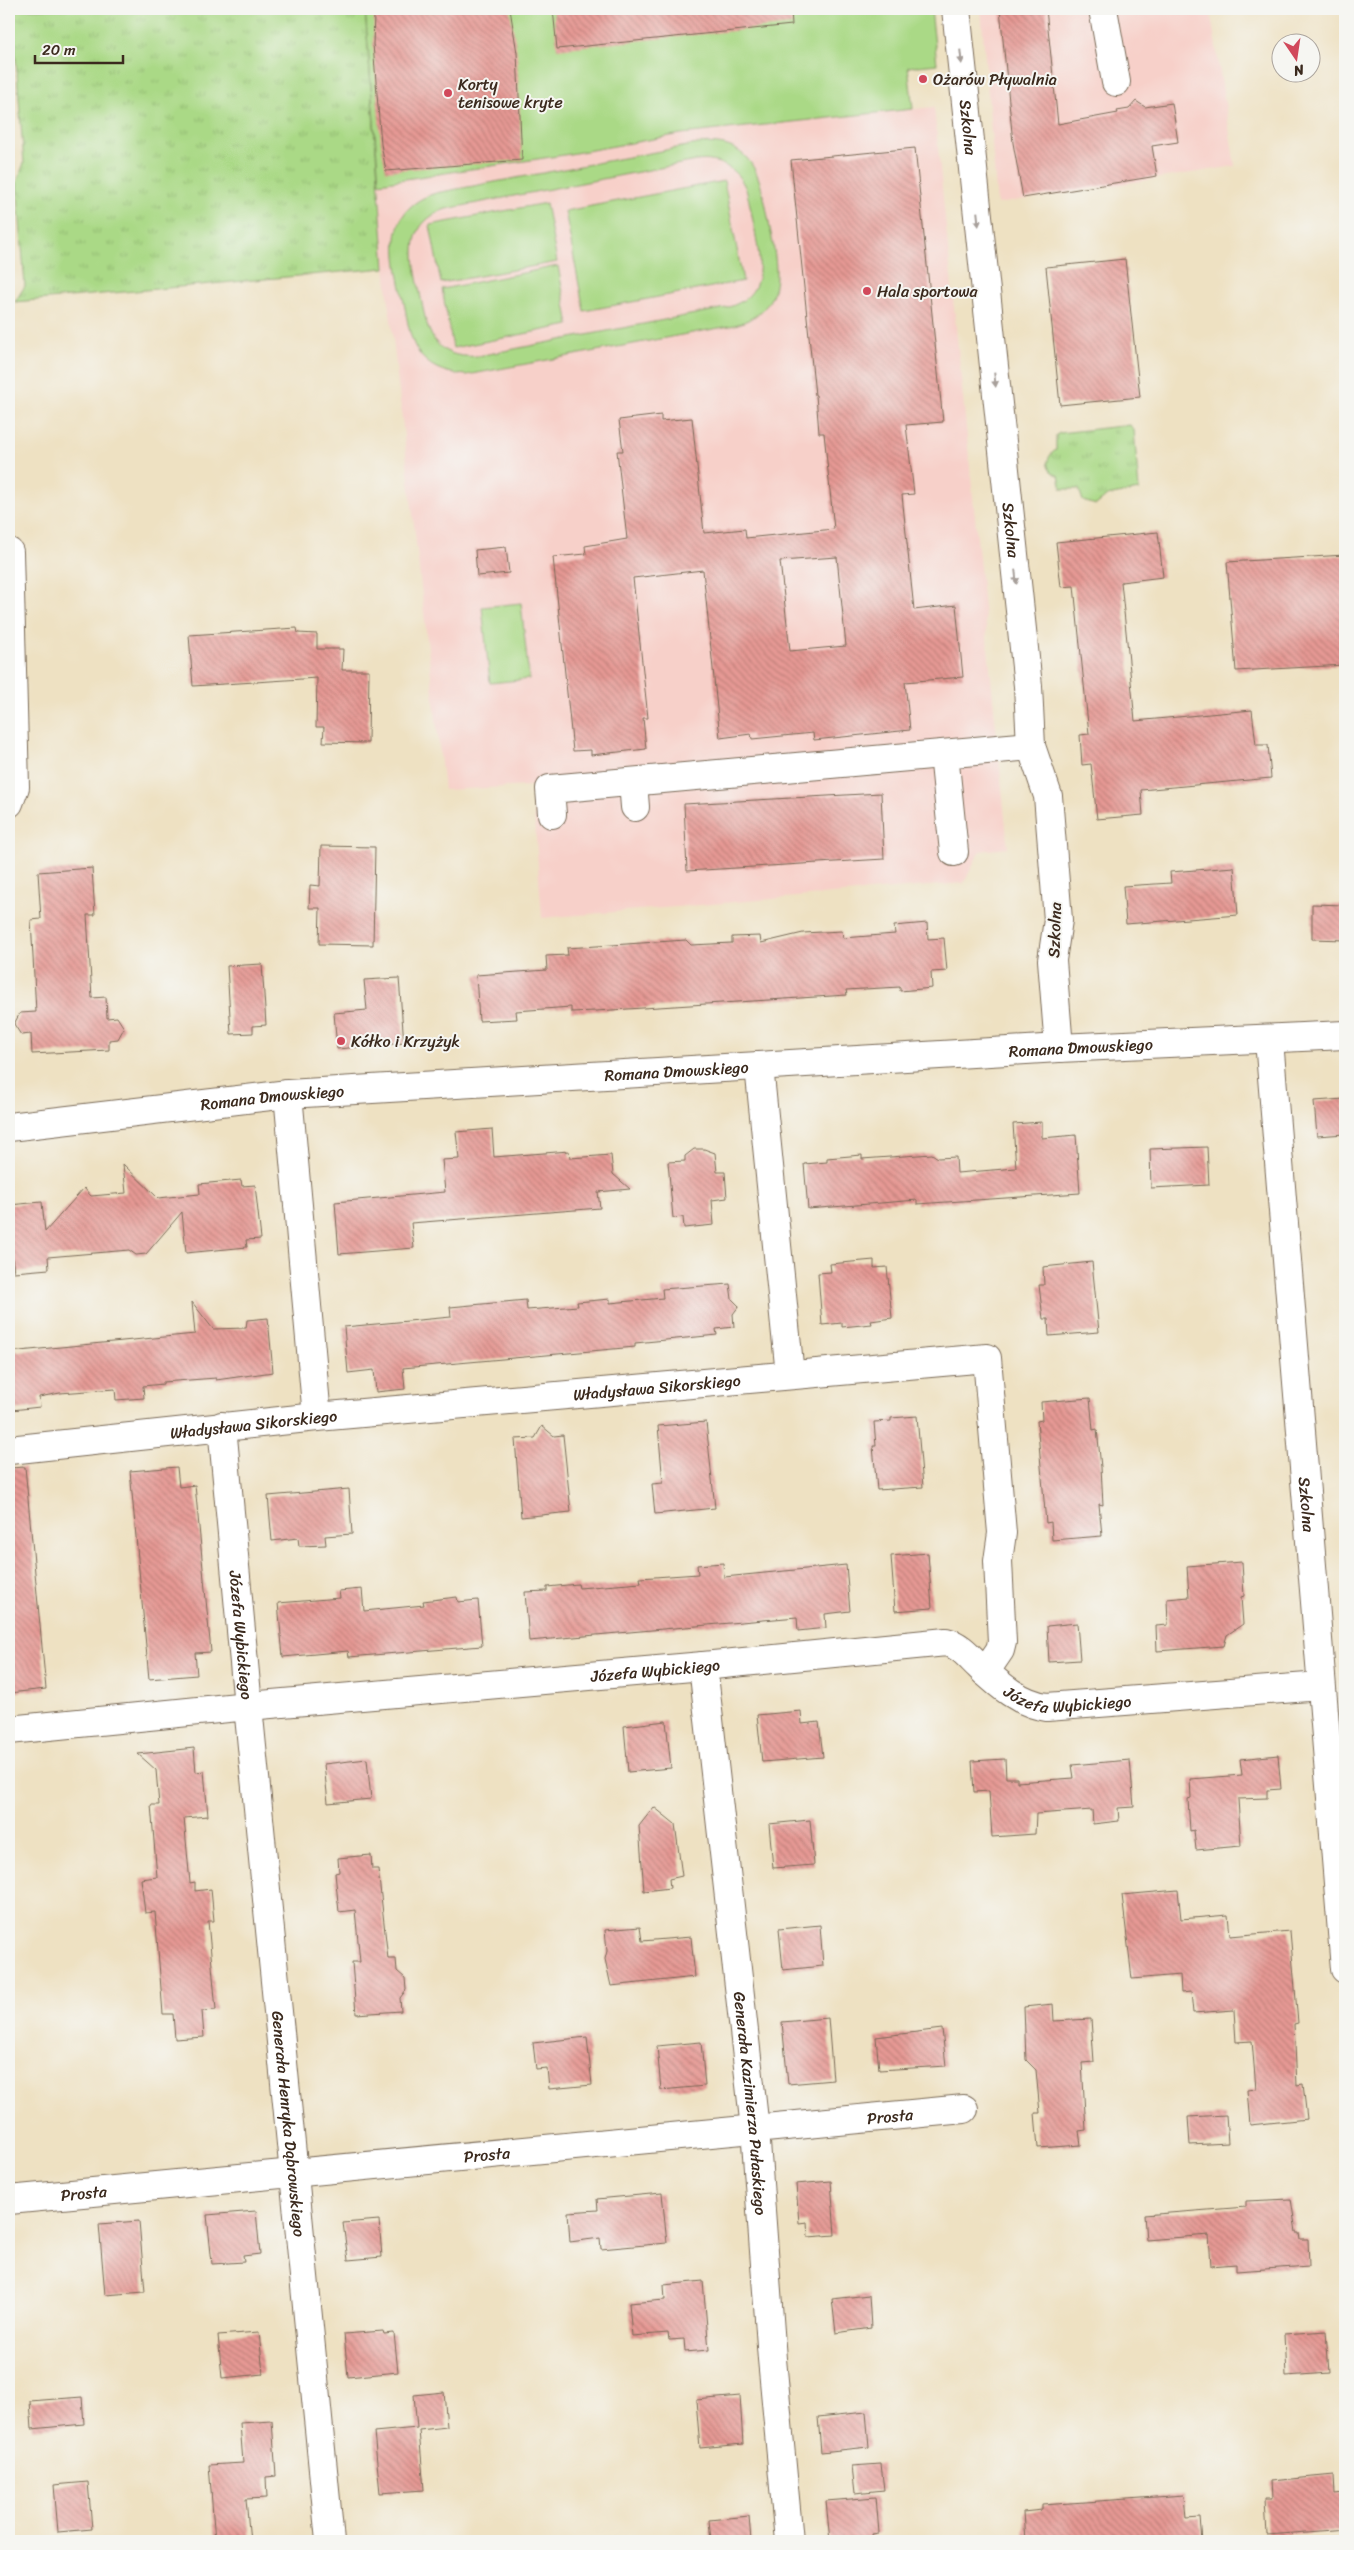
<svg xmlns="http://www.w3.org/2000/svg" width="1354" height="2550" font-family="Sriracha,sans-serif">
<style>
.built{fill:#f7d0c9}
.grass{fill:url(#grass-tufts);stroke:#728252}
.pitch{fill:#aad986;stroke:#728252;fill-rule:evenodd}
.building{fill:url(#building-back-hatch);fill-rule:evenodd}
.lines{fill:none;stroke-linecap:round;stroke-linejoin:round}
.minor-casing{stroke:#7a6a57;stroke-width:30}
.minor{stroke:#fff;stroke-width:28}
.oneway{fill:#a79f9a}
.poi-dot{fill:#d1495b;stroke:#f6f6f2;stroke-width:2}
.labels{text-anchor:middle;stroke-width:4;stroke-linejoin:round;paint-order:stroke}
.poi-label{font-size:16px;fill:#3b2a1e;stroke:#f6f6f2;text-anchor:start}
.street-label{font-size:16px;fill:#3b2a1e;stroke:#f6f6f2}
</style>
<defs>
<pattern id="grass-tufts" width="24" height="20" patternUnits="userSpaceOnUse" patternTransform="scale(1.25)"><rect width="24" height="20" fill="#aad986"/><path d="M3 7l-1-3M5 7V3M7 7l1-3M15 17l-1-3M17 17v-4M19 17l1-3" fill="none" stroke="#93ba73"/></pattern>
<pattern id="building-back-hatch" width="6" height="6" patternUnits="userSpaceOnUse" patternTransform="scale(1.25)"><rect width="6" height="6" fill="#e69994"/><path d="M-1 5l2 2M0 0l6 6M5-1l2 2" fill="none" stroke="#bc7d78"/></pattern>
</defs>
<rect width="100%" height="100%" fill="#f6f6f2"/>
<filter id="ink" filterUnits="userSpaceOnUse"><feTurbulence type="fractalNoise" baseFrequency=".02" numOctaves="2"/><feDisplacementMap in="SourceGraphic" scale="10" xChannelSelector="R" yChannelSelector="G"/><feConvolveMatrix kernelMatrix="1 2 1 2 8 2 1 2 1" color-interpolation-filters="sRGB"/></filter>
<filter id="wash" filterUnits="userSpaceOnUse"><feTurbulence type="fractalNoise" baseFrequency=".0096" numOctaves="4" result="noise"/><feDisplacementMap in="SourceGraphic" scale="20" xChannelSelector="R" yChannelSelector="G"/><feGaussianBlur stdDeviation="1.12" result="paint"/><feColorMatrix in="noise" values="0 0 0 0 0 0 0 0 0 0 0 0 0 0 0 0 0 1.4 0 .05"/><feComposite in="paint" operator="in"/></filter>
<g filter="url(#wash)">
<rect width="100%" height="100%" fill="#eee1c2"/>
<g class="built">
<path d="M 981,9 L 1210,9 L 1235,166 L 997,204 Z"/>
<path d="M 934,107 L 1008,848 L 980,851 L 964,883 L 542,918 L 532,786 L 444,790 L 385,268 L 379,183 L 564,155 L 681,134 Z"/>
</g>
<g class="grass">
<path d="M 12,9 L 365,9 L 385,268 L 15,302 L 25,286 L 17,182 L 24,163 Z"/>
<path d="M 1130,425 L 1134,430 L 1139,490 L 1107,496 L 1096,505 L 1083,501 L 1079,489 L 1062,489 L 1059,476 C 1045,471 1044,458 1056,450 L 1056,435 L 1060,433 Z"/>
</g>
<g class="pitch">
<path d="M 365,9 L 931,9 L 937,64 L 908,67 L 913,109 L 681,134 L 564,155 L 379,183 Z"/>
<path d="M 698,144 C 755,138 761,179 769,223 C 777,265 789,309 735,325 L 467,375 C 450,374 434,370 422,357 C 409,342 408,321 404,303 C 396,260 380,210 436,193 ZM 696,161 C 718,158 737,168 746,189 C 750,203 752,217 755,231 C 761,265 767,296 726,308 L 478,356 C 432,360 427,330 420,293 C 413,258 404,224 446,209 Z"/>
<path d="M 724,181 L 743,281 L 584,311 L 565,211 Z"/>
<path d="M 546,203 L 557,262 L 441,283 L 430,225 Z"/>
<path d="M 558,266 L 569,325 L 453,348 L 442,289 Z"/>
<path d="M 521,603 L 529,679 L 490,683 L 482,607 Z"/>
</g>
<g id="blocks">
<g class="building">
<path d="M 466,9 L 510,9 L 517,53 L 522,160 L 386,171 L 381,144 L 373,44 L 374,16 Z"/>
<path d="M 553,9 L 791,9 L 792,25 L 557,49 Z"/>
<path d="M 1000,9 L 1046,9 L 1058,124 L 1118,113 L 1117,111 L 1129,109 L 1136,101 L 1145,107 L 1172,103 L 1178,142 L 1152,146 L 1157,176 L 1023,198 L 1013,143 Z"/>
<path d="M 915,148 L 943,422 L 906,425 L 914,494 L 902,495 L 914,610 L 956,605 L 963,677 L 905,682 L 910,730 L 814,740 L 813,733 L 752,739 L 751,734 L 720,738 L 703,570 L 633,578 L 648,718 L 643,718 L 646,749 L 591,755 L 591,750 L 573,751 L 553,557 L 586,554 L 585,546 L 627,539 L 617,451 L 623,451 L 619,420 L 661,415 L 661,421 L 692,418 L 704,533 L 745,529 L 746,538 L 834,529 L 824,433 L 819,433 L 816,395 L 815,395 L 791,160 ZM 837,557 L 846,646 L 790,651 L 780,561 Z"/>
<path d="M 1125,259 L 1140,397 L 1060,405 L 1046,267 Z"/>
<path d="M 1158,532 L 1163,577 L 1121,582 L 1135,721 L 1252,710 L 1256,745 L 1268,745 L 1271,778 L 1141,790 L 1143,815 L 1097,819 L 1091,764 L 1082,765 L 1080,735 L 1089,734 L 1074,586 L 1061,587 L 1056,542 Z"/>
<path d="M 506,547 L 509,573 L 477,576 L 475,550 Z"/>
<path d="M 1345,555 L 1345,665 L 1236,671 L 1227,562 Z"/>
<path d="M 297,628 L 298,633 L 317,634 L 317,649 L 343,649 L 342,670 L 369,670 L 368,743 L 323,742 L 324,727 L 316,727 L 317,678 L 193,686 L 189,635 Z"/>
<path d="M 881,793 L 884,859 L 687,871 L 684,804 Z"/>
<path d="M 321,846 L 375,847 L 373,945 L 319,944 L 320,908 L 309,908 L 310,885 L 320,886 Z"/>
<path d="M 1234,867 L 1238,915 L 1126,924 L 1123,886 L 1171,883 L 1170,872 Z"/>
<path d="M 92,868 L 95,915 L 87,915 L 92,998 L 106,997 L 107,1018 L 117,1017 L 124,1028 L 118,1039 L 109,1040 L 109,1050 L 32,1054 L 31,1034 L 21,1035 L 14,1024 L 20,1013 L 36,1012 L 31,920 L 41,919 L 38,872 Z"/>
<path d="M 1312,904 L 1345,905 L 1345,940 L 1312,939 Z"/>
<path d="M 927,923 L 928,939 L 944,938 L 947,971 L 931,972 L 932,988 L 900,991 L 900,987 L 846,990 L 847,995 L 596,1011 L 571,1012 L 571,1007 L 516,1011 L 517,1019 L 479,1021 L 476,975 L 547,970 L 546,956 L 568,955 L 567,948 L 686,940 L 691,945 L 732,943 L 732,937 L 760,936 L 761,943 L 803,933 L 842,931 L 843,938 L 895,934 L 894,926 Z"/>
<path d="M 262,964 L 266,1025 L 253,1026 L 253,1033 L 231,1034 L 227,966 Z"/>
<path d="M 399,978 L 404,1043 L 337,1049 L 334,1013 L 367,1010 L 364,980 Z"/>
<path d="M 1345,1099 L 1345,1134 L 1317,1136 L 1314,1101 Z"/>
<path d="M 1042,1122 L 1042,1138 L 1076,1135 L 1080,1193 L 917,1204 L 917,1200 L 808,1209 L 804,1164 L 827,1162 L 827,1158 L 862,1155 L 862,1159 L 932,1154 L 938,1158 L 956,1157 L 957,1173 L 1016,1168 L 1013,1124 Z"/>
<path d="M 492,1129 L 494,1157 L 569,1151 L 570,1158 L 611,1155 L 613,1174 L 630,1189 L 598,1192 L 600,1208 L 411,1223 L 414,1248 L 339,1254 L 335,1202 L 445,1192 L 442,1160 L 459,1159 L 456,1132 Z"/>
<path d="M 1207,1147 L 1209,1185 L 1151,1188 L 1150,1149 Z"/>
<path d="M 694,1149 L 704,1149 L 715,1153 L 717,1172 L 725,1172 L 727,1198 L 712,1200 L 714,1225 L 684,1228 L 683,1217 L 673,1218 L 668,1162 L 685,1161 L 685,1156 Z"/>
<path d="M 123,1164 L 158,1198 L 200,1194 L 199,1184 L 241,1180 L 242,1186 L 255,1185 L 261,1239 L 246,1240 L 247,1247 L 186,1253 L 182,1212 L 146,1254 L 136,1255 L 129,1250 L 48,1257 L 49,1269 L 14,1272 L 12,1256 L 9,1256 L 9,1205 L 42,1202 L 45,1232 L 84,1188 L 91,1196 L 126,1193 Z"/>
<path d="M 874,1260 L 874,1268 L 887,1267 L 892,1318 L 871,1321 L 872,1324 L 842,1327 L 842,1323 L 822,1325 L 818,1273 L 831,1272 L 830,1264 Z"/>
<path d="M 1092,1262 L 1099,1332 L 1049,1336 L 1048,1319 L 1043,1319 L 1039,1285 L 1044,1285 L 1043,1267 Z"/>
<path d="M 730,1284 L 732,1299 L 739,1306 L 733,1314 L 734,1327 L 716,1329 L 717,1335 L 635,1343 L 635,1347 L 403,1368 L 405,1389 L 376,1392 L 374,1370 L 348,1373 L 344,1327 L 451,1317 L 450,1307 L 526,1300 L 527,1310 L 578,1306 L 577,1302 L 610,1299 L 610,1303 L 663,1298 L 662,1289 Z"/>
<path d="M 192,1302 L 213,1329 L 246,1328 L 247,1320 L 268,1318 L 273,1372 L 216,1380 L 216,1378 L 163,1382 L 163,1384 L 143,1386 L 144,1398 L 116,1400 L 115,1389 L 60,1393 L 39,1397 L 40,1407 L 12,1410 L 11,1400 L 9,1400 L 9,1352 L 195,1334 Z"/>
<path d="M 1090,1398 L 1093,1430 L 1097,1429 L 1101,1467 L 1103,1505 L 1099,1504 L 1102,1536 L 1052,1540 L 1051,1522 L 1046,1523 L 1037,1421 L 1042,1420 L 1041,1402 Z"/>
<path d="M 917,1416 L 923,1487 L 877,1490 L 873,1446 L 876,1446 L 874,1422 L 891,1421 L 891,1418 Z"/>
<path d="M 706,1422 L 715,1508 L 655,1514 L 652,1484 L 663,1483 L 658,1426 Z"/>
<path d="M 542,1426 L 554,1436 L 563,1435 L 571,1512 L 521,1517 L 515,1439 L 535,1438 Z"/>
<path d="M 25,1467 L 46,1689 L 9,1693 L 9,1468 Z"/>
<path d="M 177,1467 L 179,1487 L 195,1485 L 211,1652 L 195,1653 L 197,1675 L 149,1679 L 130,1471 Z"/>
<path d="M 349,1489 L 352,1534 L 325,1536 L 326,1545 L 299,1546 L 298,1538 L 272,1541 L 268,1496 Z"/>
<path d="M 928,1553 L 932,1608 L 895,1611 L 891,1556 Z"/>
<path d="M 1242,1562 L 1244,1596 L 1241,1597 L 1243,1624 L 1227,1635 L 1224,1646 L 1157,1651 L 1156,1626 L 1168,1625 L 1167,1599 L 1189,1597 L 1187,1566 Z"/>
<path d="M 723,1563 L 724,1577 L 846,1565 L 850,1611 L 825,1614 L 826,1628 L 798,1631 L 797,1617 L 529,1641 L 525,1592 L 547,1591 L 547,1587 L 578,1584 L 579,1588 L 641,1583 L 640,1578 L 698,1574 L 697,1565 Z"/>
<path d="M 362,1589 L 364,1611 L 424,1605 L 423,1601 L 457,1597 L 458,1602 L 478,1600 L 482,1646 L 349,1657 L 348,1651 L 283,1657 L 278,1603 L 340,1598 L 339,1591 Z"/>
<path d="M 1077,1623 L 1080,1660 L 1049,1662 L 1047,1626 Z"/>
<path d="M 801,1711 L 802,1724 L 819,1722 L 823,1757 L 762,1762 L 757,1715 Z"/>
<path d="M 666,1721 L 671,1768 L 628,1772 L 624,1726 Z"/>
<path d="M 194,1748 L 196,1772 L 204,1771 L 208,1816 L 184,1818 L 190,1883 L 195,1882 L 195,1891 L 211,1889 L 214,1921 L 208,1921 L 216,2010 L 202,2011 L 204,2037 L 175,2039 L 173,2014 L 163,2014 L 155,1912 L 145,1913 L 141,1879 L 157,1877 L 151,1805 L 159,1805 L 156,1770 L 138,1754 Z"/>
<path d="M 1278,1755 L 1281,1789 L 1267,1790 L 1267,1798 L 1238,1799 L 1241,1846 L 1196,1850 L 1194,1830 L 1190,1831 L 1188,1799 L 1191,1798 L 1190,1779 L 1242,1775 L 1240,1759 Z"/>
<path d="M 367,1759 L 371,1799 L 328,1803 L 324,1764 Z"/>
<path d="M 1005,1759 L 1006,1778 L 1017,1778 L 1017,1782 L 1074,1778 L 1072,1765 L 1130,1760 L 1134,1807 L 1118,1808 L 1119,1821 L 1093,1824 L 1092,1810 L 1036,1814 L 1035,1834 L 992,1837 L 989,1791 L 974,1792 L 972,1761 Z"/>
<path d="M 654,1807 L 675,1824 L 682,1876 L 669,1879 L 670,1888 L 644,1891 L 639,1826 Z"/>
<path d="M 810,1820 L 814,1865 L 773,1868 L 769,1824 Z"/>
<path d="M 371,1855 L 372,1869 L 378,1869 L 388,1959 L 396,1959 L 397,1971 L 405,1978 L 406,1990 L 400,1998 L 401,2011 L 356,2014 L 352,1962 L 360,1962 L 355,1910 L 339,1912 L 335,1873 L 339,1872 L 338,1858 Z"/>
<path d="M 1178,1890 L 1181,1919 L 1228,1915 L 1230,1936 L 1290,1931 L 1298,2023 L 1294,2024 L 1297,2085 L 1303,2084 L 1307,2119 L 1250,2125 L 1247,2090 L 1256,2089 L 1252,2041 L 1236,2042 L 1234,2010 L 1193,2013 L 1191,1992 L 1181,1993 L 1180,1975 L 1132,1979 L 1122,1895 Z"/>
<path d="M 820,1925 L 823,1966 L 783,1970 L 779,1929 Z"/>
<path d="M 640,1927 L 642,1941 L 691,1937 L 695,1977 L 611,1986 L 605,1959 L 607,1951 L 605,1930 Z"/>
<path d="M 1053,2004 L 1054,2021 L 1091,2019 L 1094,2062 L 1082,2063 L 1086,2130 L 1079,2131 L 1081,2145 L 1038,2148 L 1035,2113 L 1040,2113 L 1036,2070 L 1026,2060 L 1024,2007 Z"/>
<path d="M 828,2018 L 833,2080 L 788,2084 L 782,2022 Z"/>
<path d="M 942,2029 L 946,2066 L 879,2070 L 876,2037 Z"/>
<path d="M 587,2037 L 592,2085 L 549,2089 L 547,2068 L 536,2069 L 533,2043 Z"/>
<path d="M 701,2042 L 705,2086 L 661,2090 L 657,2046 Z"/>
<path d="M 1226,2115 L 1228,2143 L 1190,2145 L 1188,2117 Z"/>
<path d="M 831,2181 L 835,2235 L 808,2237 L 807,2222 L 799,2223 L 796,2184 Z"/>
<path d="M 662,2193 L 667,2243 L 601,2249 L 600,2238 L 570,2242 L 568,2212 L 598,2210 L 597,2199 Z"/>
<path d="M 1291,2199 L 1296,2232 L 1299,2232 L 1300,2239 L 1308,2239 L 1309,2266 L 1236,2271 L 1236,2264 L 1211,2266 L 1209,2235 L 1146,2240 L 1144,2215 L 1246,2207 L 1246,2201 Z"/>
<path d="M 256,2211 L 260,2254 L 243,2256 L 244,2262 L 212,2264 L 207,2215 Z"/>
<path d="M 379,2220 L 382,2257 L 348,2260 L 343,2223 Z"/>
<path d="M 139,2221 L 145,2292 L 105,2295 L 99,2224 Z"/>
<path d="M 703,2281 L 709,2350 L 685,2352 L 684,2339 L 669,2340 L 668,2333 L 632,2336 L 629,2303 L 665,2300 L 664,2285 Z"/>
<path d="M 869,2295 L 871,2328 L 836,2333 L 832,2299 Z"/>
<path d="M 383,2331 L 384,2334 L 394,2333 L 398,2372 L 348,2377 L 344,2334 Z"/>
<path d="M 1326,2331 L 1329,2373 L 1286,2376 L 1284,2334 Z"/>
<path d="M 259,2332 L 263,2374 L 222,2378 L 218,2335 Z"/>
<path d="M 444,2392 L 447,2427 L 419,2430 L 424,2490 L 380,2493 L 374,2432 L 417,2428 L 414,2395 Z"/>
<path d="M 740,2396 L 743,2444 L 700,2448 L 696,2400 Z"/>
<path d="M 82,2397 L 84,2424 L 32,2429 L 30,2401 Z"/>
<path d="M 866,2412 L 869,2447 L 821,2452 L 818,2417 Z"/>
<path d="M 272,2421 L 276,2476 L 266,2477 L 267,2498 L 246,2499 L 250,2541 L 215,2541 L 209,2465 L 243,2463 L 240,2423 Z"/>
<path d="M 881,2464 L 884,2490 L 855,2493 L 852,2466 Z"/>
<path d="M 1334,2475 L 1335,2494 L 1343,2493 L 1345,2530 L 1267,2536 L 1265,2499 L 1272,2499 L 1271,2481 Z"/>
<path d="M 88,2482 L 92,2529 L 58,2532 L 54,2485 Z"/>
<path d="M 1184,2495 L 1186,2519 L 1200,2518 L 1202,2541 L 1125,2541 L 1125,2538 L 1098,2538 L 1095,2541 L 1025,2541 L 1023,2512 L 1042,2510 L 1042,2505 Z"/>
<path d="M 876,2497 L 879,2533 L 872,2534 L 873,2541 L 830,2541 L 826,2501 Z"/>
<path d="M 749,2516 L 751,2541 L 711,2541 L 709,2520 Z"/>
</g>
</g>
</g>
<g filter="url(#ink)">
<use href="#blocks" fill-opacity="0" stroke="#7a6a57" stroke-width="1"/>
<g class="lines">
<g class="minor-casing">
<g id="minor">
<path id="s1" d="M 956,9 L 1028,686 L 1031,746 L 1048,796 L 1058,920 L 1052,960 L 1059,1048"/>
<path d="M 1103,9 L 1116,82"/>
<path d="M 9,552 L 15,787 L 9,803"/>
<path d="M 944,754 L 954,852"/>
<path d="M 633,782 L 635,807"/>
<path d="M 552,814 L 550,789 L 1031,746"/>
<path id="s2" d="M 1269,1040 L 1345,1969"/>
<path d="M 759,1066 L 790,1375"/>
<path d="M 288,1094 L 317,1417"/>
<path id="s3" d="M 9,1127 L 288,1094 L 1059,1048 L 1345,1035"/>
<path id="s4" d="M 222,1426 L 248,1706 L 703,1666 L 946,1642 C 961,1645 970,1658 980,1667 C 999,1685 1021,1704 1047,1707 L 1321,1686"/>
<path id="s5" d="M 9,1450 L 317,1417 L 987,1358 L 1002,1533 L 998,1561 L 1002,1642 L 1000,1650 L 985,1672"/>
<path id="s6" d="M 703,1666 L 755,2129 L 772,2359 L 789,2541"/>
<path id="s7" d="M 9,1730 L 248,1706 L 330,2541"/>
<path id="s8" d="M 9,2200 L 964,2109"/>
</g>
</g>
<use href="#minor" class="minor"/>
</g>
<defs><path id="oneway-solid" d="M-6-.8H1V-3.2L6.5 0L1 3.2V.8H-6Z" transform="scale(1.25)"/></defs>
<g class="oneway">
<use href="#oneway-solid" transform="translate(961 57) rotate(84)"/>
<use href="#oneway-solid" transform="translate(978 219) rotate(84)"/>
<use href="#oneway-solid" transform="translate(995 380) rotate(84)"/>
<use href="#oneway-solid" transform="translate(1016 577) rotate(84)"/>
</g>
</g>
<g class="poi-dot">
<circle cx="923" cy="79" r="5"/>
<circle cx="448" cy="93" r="5"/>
<circle cx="867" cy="291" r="5"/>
<circle cx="341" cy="1041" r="5"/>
</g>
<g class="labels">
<g class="poi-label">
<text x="933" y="85">Ożarów Pływalnia</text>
<text x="458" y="90">Korty<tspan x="458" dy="18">tenisowe kryte</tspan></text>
<text x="877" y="297">Hala sportowa</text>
<text x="351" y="1047">Kółko i Krzyżyk</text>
</g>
<g class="street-label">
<text dy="6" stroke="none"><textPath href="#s1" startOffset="119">Szkolna</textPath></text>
<text dy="6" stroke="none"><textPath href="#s1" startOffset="524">Szkolna</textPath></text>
<text transform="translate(1054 930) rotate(-88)" y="6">Szkolna</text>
<text dy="6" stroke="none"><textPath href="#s3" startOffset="1075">Romana Dmowskiego</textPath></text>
<text dy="6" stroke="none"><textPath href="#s3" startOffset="670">Romana Dmowskiego</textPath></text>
<text dy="6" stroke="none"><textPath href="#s3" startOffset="265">Romana Dmowskiego</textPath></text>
<text dy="6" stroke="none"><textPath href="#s5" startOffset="651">Władysława Sikorskiego</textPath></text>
<text dy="6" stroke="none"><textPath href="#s5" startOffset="246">Władysława Sikorskiego</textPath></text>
<text dy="6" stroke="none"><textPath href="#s2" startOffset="466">Szkolna</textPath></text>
<text dy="6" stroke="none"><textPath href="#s4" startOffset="210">Józefa Wybickiego</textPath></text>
<text dy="6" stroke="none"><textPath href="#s4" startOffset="690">Józefa Wybickiego</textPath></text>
<text dy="6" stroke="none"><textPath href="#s4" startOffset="1124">Józefa Wybickiego</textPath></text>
<text dy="6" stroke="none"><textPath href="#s6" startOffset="440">Generała Kazimierza Pułaskiego</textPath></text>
<text dy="6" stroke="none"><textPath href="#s8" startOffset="885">Prosta</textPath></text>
<text dy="6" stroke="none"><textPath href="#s7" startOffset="660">Generała Henryka Dąbrowskiego</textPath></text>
<text dy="6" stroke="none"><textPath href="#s8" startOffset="480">Prosta</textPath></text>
<text dy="6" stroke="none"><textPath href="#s8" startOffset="75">Prosta</textPath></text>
</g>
</g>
<rect width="1354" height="2550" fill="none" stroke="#f6f6f2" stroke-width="30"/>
<g transform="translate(1296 58) rotate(167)"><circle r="24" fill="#f6f6f2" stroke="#aba49d"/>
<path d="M0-4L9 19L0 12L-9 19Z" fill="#d1495b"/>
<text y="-8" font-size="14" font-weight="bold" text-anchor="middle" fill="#3b2a1e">N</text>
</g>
<path d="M35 55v8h88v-8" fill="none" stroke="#3b2a1e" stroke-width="2.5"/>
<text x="42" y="55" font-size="15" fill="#3b2a1e" stroke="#f6f6f2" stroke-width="4" paint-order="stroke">20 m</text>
</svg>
